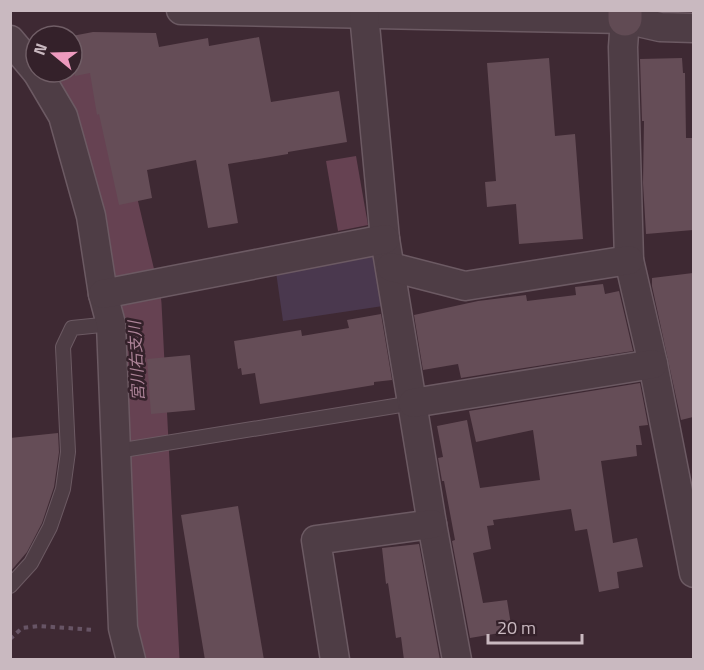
<svg xmlns="http://www.w3.org/2000/svg" width="704" height="670" font-family="'Titillium Web','Noto Sans JP',sans-serif">
<style>
.green{fill:#4a384e}
.water{fill:#664252}
.lines{fill:none;stroke-linecap:round;stroke-linejoin:round}
.river{stroke:#664252;stroke-width:57}
.building{fill:#654d57}
.lane-casing{stroke:#6c5a63;stroke-width:16}
.street-casing{stroke:#6c5a63;stroke-width:31}
.secondary-casing{stroke:#6c5a63;stroke-width:35}
.path{stroke:#675465;stroke-width:4;stroke-dasharray:4.5 4.5;stroke-linecap:butt}
.lane{stroke:#4e3d45;stroke-width:14}
.street{stroke:#4e3d45;stroke-width:28}
.secondary{stroke:#614b54;stroke-width:33}
.labels{text-anchor:middle;stroke-width:5;stroke-linejoin:round;paint-order:stroke}
.water-label{font-size:16px;font-style:italic;fill:#ad8498;stroke:#34212a}
</style>
<rect width="100%" height="100%" fill="#3e2933"/>
<path class="green" d="M 373,254 L 383,306 L 283,321 L 276,272 Z"/>
<path class="water" d="M 356,156 L 368,225 L 338,231 L 326,161 Z"/>
<g class="lines">
<path class="river" d="M 67,72 L 90,122 L 133,304 L 151,660"/>
</g>
<g class="building">
<path d="M 93,32 L 156,33 L 159,47 L 208,38 L 209,46 L 259,37 L 271,102 L 339,91 L 347,142 L 288,152 L 288,154 L 228,164 L 238,223 L 208,228 L 196,160 L 147,170 L 152,198 L 119,205 L 99,114 L 97,115 L 90,73 L 75,76 L 72,58 L 72,36 Z"/>
<path d="M 549,58 L 555,136 L 575,134 L 583,239 L 519,244 L 516,204 L 487,207 L 485,182 L 496,181 L 487,63 Z"/>
<path d="M 682,58 L 683,73 L 685,73 L 686,138 L 693,138 L 693,230 L 646,234 L 643,183 L 644,121 L 642,121 L 640,59 Z"/>
<path d="M 693,273 L 693,417 L 681,420 L 652,286 L 652,278 Z"/>
<path d="M 603,284 L 605,294 L 619,291 L 633,351 L 461,378 L 458,364 L 423,370 L 414,315 L 478,301 L 526,295 L 527,301 L 576,295 L 575,287 Z"/>
<path d="M 381,314 L 392,380 L 374,382 L 374,385 L 260,404 L 255,373 L 242,375 L 241,368 L 238,369 L 234,341 L 301,330 L 302,336 L 349,328 L 347,320 Z"/>
<path d="M 190,355 L 195,410 L 151,414 L 147,359 Z"/>
<path d="M 640,383 L 648,425 L 639,426 L 642,445 L 636,445 L 637,456 L 601,461 L 613,543 L 637,538 L 643,567 L 617,572 L 619,588 L 599,592 L 587,529 L 575,531 L 571,509 L 493,520 L 494,525 L 487,526 L 491,549 L 473,553 L 483,603 L 507,600 L 512,631 L 470,638 L 452,541 L 455,540 L 444,481 L 442,481 L 438,458 L 443,457 L 437,426 L 467,420 L 480,488 L 540,480 L 533,430 L 476,442 L 469,411 Z"/>
<path d="M 58,433 L 59,452 L 54,487 L 42,523 L 27,552 L 10,572 L 10,438 Z"/>
<path d="M 238,506 L 264,660 L 205,660 L 181,515 Z"/>
<path d="M 419,544 L 440,660 L 404,660 L 401,637 L 396,638 L 388,583 L 386,584 L 382,548 Z"/>
</g>
<g class="lines">
<g class="lane-casing">
<g id="lane">
<path d="M 117,451 L 413,403"/>
<path d="M 10,586 L 31,563 L 50,527 L 63,489 L 68,452 L 63,347 L 72,328 L 111,324"/>
</g>
</g>
<g class="street-casing">
<g id="street">
<path d="M 181,10 L 625,19 L 660,27 L 694,28"/>
<path d="M 364,14 L 385,239 L 432,524 L 457,660"/>
<path d="M 625,19 L 623,47 L 629,260 L 653,364 L 694,573"/>
<path d="M 10,40 L 36,71"/>
<path d="M 37,72 L 63,116 L 91,216 L 103,294 L 111,324 L 123,628 L 131,660"/>
<path d="M 391,267 L 465,286 L 629,260"/>
<path d="M 103,294 L 385,239"/>
<path d="M 413,403 L 653,364"/>
<path d="M 335,660 L 316,540 L 432,524"/>
</g>
</g>
<g class="secondary-casing">
<path id="secondary" d="M 625,19 L 625,10"/>
</g>
<path class="path" d="M 10,639 L 22,628 L 39,626 L 95,630"/>
<use href="#lane" class="lane"/>
<use href="#street" class="street"/>
<use href="#secondary" class="secondary"/>
</g>
<g class="labels">
<g class="water-label">
<text transform="translate(136 361) rotate(-93)" y="6">宮川右支川</text>
</g>
</g>
<rect width="704" height="670" fill="none" stroke="#c9b9c0" stroke-width="24"/>
<g transform="translate(54 54) rotate(289)"><circle r="28" fill="#34212a" stroke="#705e66" stroke-width="1.5"/>
<path d="M0-4.5L10 22L0 15L-10 22Z" fill="#ed9abe"/>
<text y="-9" font-size="16" font-weight="bold" text-anchor="middle" fill="#c9b9c0">N</text>
</g>
<path d="M488 634v9h94v-9" fill="none" stroke="#c9b9c0" stroke-width="3"/>
<text x="497" y="634" font-size="18" fill="#c9b9c0" stroke="#34212a" stroke-width="4.5" paint-order="stroke">20 m</text>
</svg>
